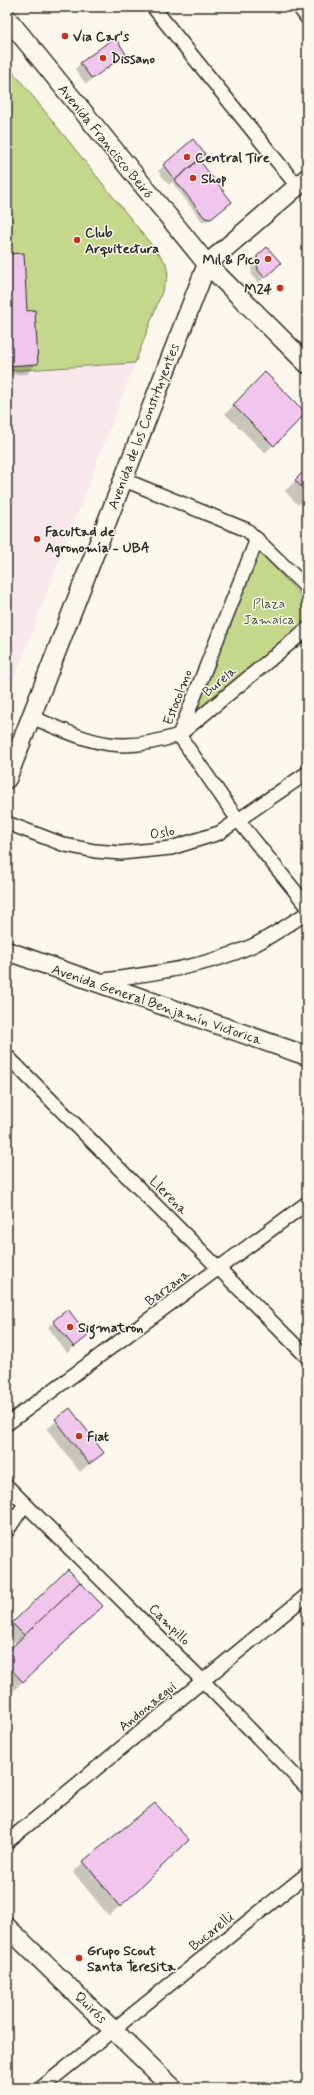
<svg xmlns="http://www.w3.org/2000/svg" width="314" height="2095" font-family="Mynerve,sans-serif">
<style>
.built{fill:#f8e8ec}
.green{fill:#c5d78b;stroke:#78815b}
.shadow{fill:#0003}
.building{fill:#f1c6ec;stroke:#2b2b2b}
.lines{fill:none;stroke-linecap:round;stroke-linejoin:round}
.street-casing{stroke:#2b2b2b;stroke-width:16}
.secondary-casing{stroke:#2b2b2b;stroke-width:21}
.street{stroke:#fbf7ec;stroke-width:13}
.secondary{stroke:#fbf7ec;stroke-width:18}
.poi-dot{fill:#c8321e;stroke:#fbf7ec;stroke-width:1.5}
.labels{text-anchor:middle;stroke-width:3;stroke-linejoin:round;paint-order:stroke}
.poi-label{font-size:14px;font-weight:bold;fill:#2b2b2b;stroke:#fbf7ec;text-anchor:start}
.street-label{font-size:14px;fill:#2b2b2b;stroke:#fbf7ec}
.park-label{font-size:14px;fill:#525643;stroke:#fbf7ec}
</style>
<rect width="100%" height="100%" fill="#fbf7ec"/>
<filter id="ink" filterUnits="userSpaceOnUse"><feTurbulence type="fractalNoise" baseFrequency=".025" numOctaves="2"/><feDisplacementMap in="SourceGraphic" scale="8" xChannelSelector="R" yChannelSelector="G"/><feConvolveMatrix kernelMatrix="1 2 1 2 8 2 1 2 1" color-interpolation-filters="sRGB"/></filter>
<g filter="url(#ink)">
<path class="built" d="M 135,363 L 128,381 L 7,698 L 7,371 Z"/>
<g class="green">
<path d="M 7,64 L 166,263 L 168,276 L 135,363 L 7,371 Z"/>
<path d="M 257,549 L 307,602 L 307,622 L 189,719 Z"/>
</g>
<g class="shadow">
<path d="M 125,53 L 86,84 L 75,69 L 81,63 Z"/>
<path d="M 204,154 L 198,161 L 231,202 L 208,221 L 202,221 L 172,182 L 169,185 L 158,171 L 164,166 Z"/>
<path d="M 7,255 L 37,363 L 27,374 L 7,375 Z"/>
<path d="M 257,256 L 274,269 L 258,283 L 252,276 L 251,263 Z"/>
<path d="M 265,373 L 305,413 L 265,453 L 225,414 Z"/>
<path d="M 307,469 L 307,496 L 298,505 L 285,491 Z"/>
<path d="M 54,1321 L 87,1336 L 67,1353 L 48,1327 Z"/>
<path d="M 69,1410 L 102,1453 L 80,1472 L 47,1429 Z"/>
<path d="M 68,1571 L 91,1616 L 12,1692 L 7,1687 L 7,1653 L 16,1644 L 7,1635 L 7,1630 Z"/>
<path d="M 187,1840 L 109,1916 L 73,1872 L 84,1862 Z"/>
</g>
<g class="building">
<path d="M 115,37 L 126,54 L 92,79 L 80,63 Z"/>
<path d="M 193,139 L 205,154 L 175,180 L 163,165 Z"/>
<path d="M 199,160 L 232,202 L 211,219 L 205,218 L 175,180 Z"/>
<path d="M 267,247 L 281,263 L 265,278 L 258,270 L 257,256 Z"/>
<path d="M 24,253 L 27,311 L 35,310 L 38,364 L 7,366 L 7,254 Z"/>
<path d="M 265,372 L 306,413 L 274,446 L 233,405 Z"/>
<path d="M 307,468 L 307,493 L 295,480 Z"/>
<path d="M 68,1309 L 88,1336 L 74,1347 L 53,1321 Z"/>
<path d="M 70,1408 L 104,1453 L 89,1464 L 55,1419 Z"/>
<path d="M 68,1569 L 80,1582 L 25,1636 L 12,1623 Z"/>
<path d="M 80,1582 L 103,1606 L 23,1682 L 7,1665 L 7,1652 Z"/>
<path d="M 155,1803 L 189,1840 L 120,1907 L 83,1861 Z"/>
</g>
<g class="lines">
<g class="street-casing">
<g id="street">
<path d="M 153,7 L 297,186"/>
<path d="M 299,7 L 307,18"/>
<path d="M 122,479 L 247,530 L 307,588"/>
<path d="M 257,539 L 179,735 L 238,820 L 307,906"/>
<path d="M 31,717 C 90,741 114,756 179,735 L 307,629"/>
<path d="M 7,823 L 65,845 L 95,851 L 121,853 L 171,848 L 219,833 L 307,773"/>
<path d="M 97,981 C 149,974 203,968 252,946 C 271,937 289,924 307,913"/>
<path d="M 7,1056 L 307,1357"/>
<path d="M 7,1424 L 307,1203"/>
<path d="M 7,1486 L 203,1681 L 307,1788"/>
<path d="M 7,1531 L 25,1504"/>
<path d="M 7,1842 L 307,1595"/>
<path d="M 41,2088 L 307,1874"/>
</g>
</g>
<g class="secondary-casing">
<g id="secondary">
<path d="M 7,18 L 207,264 L 307,364"/>
<path d="M 7,779 L 207,264 L 307,178"/>
<path d="M 7,951 L 307,1056"/>
<path d="M 7,1927 L 173,2088"/>
</g>
</g>
<use href="#street" class="street"/>
<use href="#secondary" class="secondary"/>
</g>
</g>
<g class="poi-dot">
<circle cx="65" cy="36" r="4"/>
<circle cx="103" cy="58" r="4"/>
<circle cx="187" cy="157" r="4"/>
<circle cx="193" cy="178" r="4"/>
<circle cx="77" cy="240" r="4"/>
<circle cx="268" cy="259" r="4"/>
<circle cx="280" cy="288" r="4"/>
<circle cx="37" cy="539" r="4"/>
<circle cx="70" cy="1327" r="4"/>
<circle cx="79" cy="1436" r="4"/>
<circle cx="79" cy="1958" r="4"/>
</g>
<g class="labels">
<g class="poi-label">
<text x="73" y="41">Via Car's</text>
<text x="111" y="63">Dissano</text>
<text x="195" y="162">Central Tire</text>
<text x="201" y="183">Shop</text>
<text x="85" y="237">Club<tspan x="85" dy="16">Arquitectura</tspan></text>
<text x="260" y="264" text-anchor="end">Mil &amp; Pico</text>
<text x="272" y="293" text-anchor="end">M24</text>
<text x="45" y="536">Facultad de<tspan x="45" dy="16">Agronomía - UBA</tspan></text>
<text x="78" y="1332">Sigmatron</text>
<text x="87" y="1441">Fiat</text>
<text x="87" y="1955">Grupo Scout<tspan x="87" dy="16">Santa Teresita</tspan></text>
</g>
<g class="street-label">
<text transform="translate(106 141) rotate(51)" y="5">Avenida Francisco Beiró</text>
<text transform="translate(143 426) rotate(-69)" y="5">Avenida de los Constituyentes</text>
<text transform="translate(219 681) rotate(-40)" y="5">Burela</text>
<text transform="translate(177 697) rotate(-69)" y="5">Estocolmo</text>
<text transform="translate(162 832) rotate(-10)" y="5">Oslo</text>
<text transform="translate(157 1004) rotate(19)" y="5">Avenida General Benjamín Victorica</text>
<text transform="translate(169 1195) rotate(45)" y="5">Llerena</text>
<text transform="translate(167 1287) rotate(-37)" y="5">Barzana</text>
<text transform="translate(170 1624) rotate(45)" y="5">Campillo</text>
<text transform="translate(147 1706) rotate(-39)" y="5">Andonaegui</text>
<text transform="translate(211 1931) rotate(-39)" y="5">Bucarelli</text>
<text transform="translate(91 2007) rotate(44)" y="5">Quirós</text>
</g>
<g class="park-label">
<text x="269" y="608">Plaza<tspan x="269" dy="16">Jamaica</tspan></text>
</g>
</g>
<rect width="314" height="2095" fill="none" stroke="#fbf7ec" stroke-width="24"/>
<rect x="12" y="12" width="290" height="2071" fill="none" stroke="#2b2b2b" stroke-width="1.5" filter="url(#ink)"/>
</svg>
